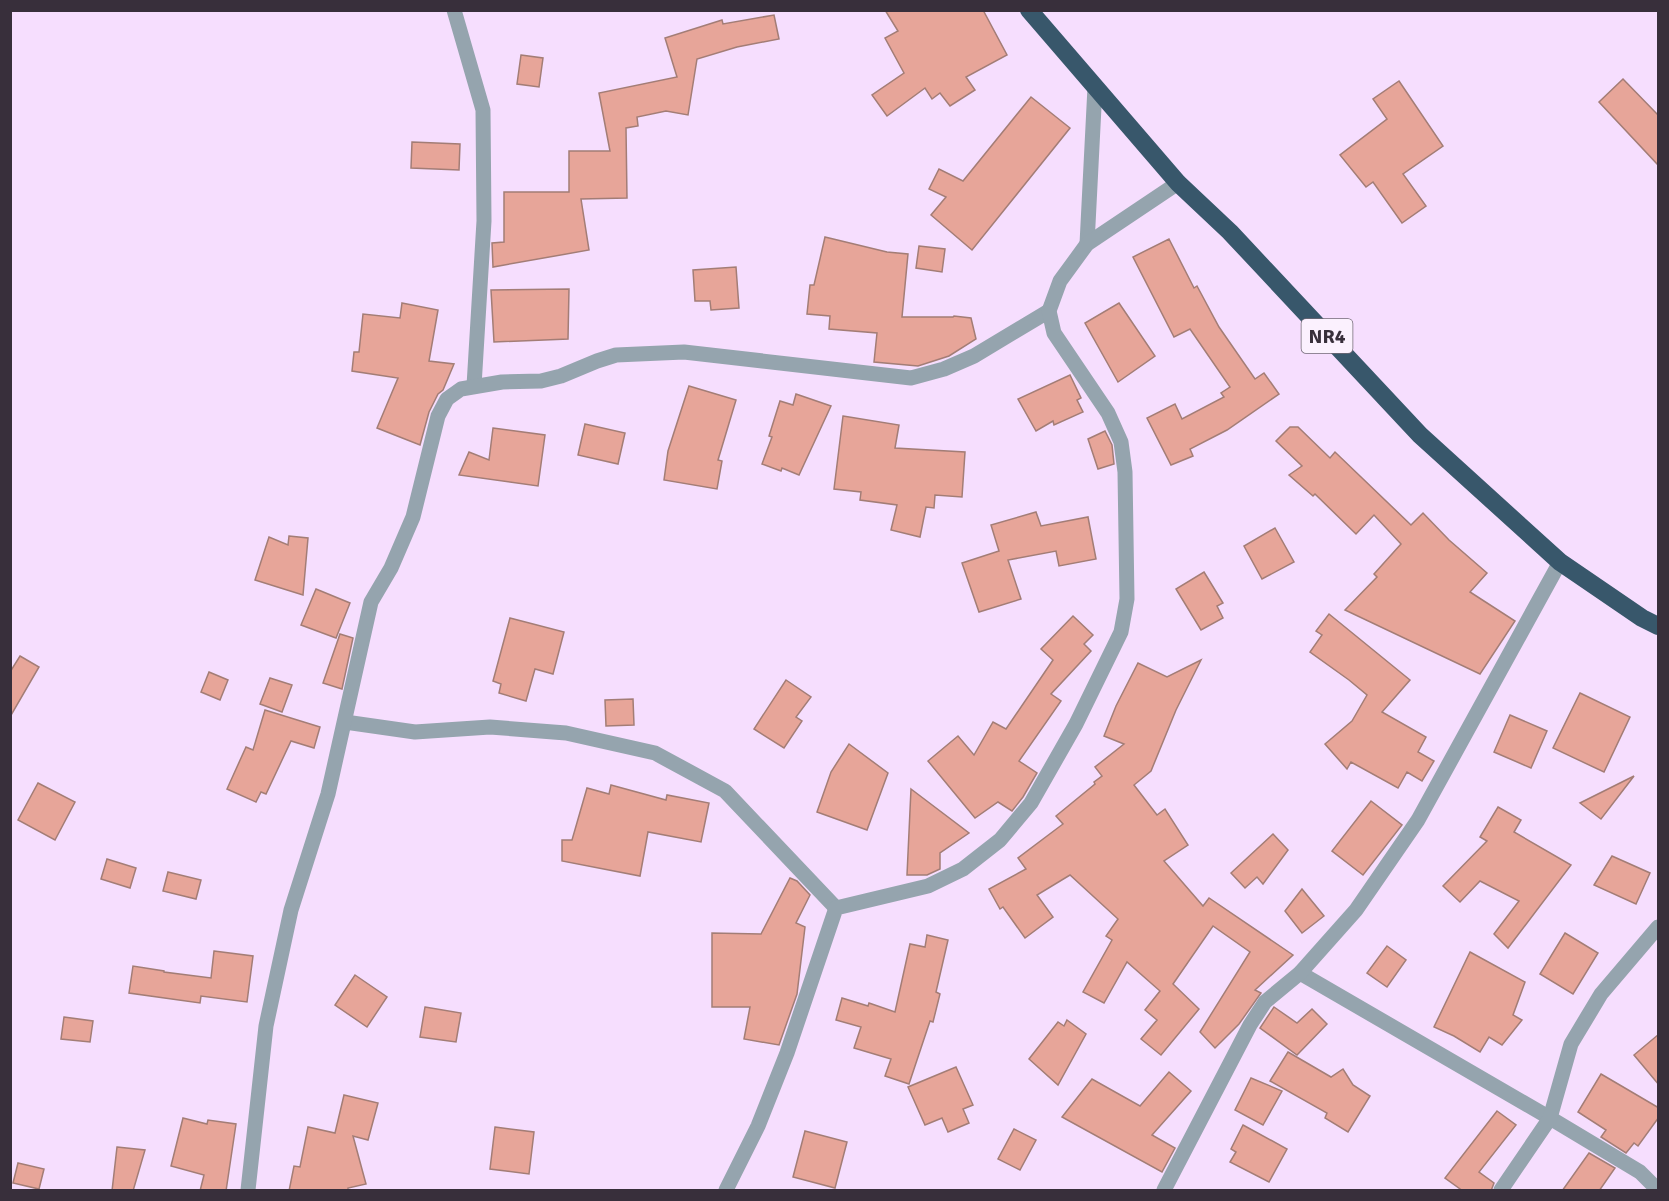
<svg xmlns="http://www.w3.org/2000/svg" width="1669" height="1201" font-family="Signika,sans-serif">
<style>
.building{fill:#e7a599;stroke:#a37d76;stroke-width:1.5}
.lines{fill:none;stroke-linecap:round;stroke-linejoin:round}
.street{stroke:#95a4ae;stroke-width:15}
.highway{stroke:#38576b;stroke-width:18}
.labels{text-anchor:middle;stroke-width:5;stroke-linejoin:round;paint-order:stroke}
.shield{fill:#fbf1fe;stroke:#726976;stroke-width:1.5}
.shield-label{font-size:20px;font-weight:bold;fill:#382f3b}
</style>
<rect width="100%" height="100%" fill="#f6defe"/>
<g class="building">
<path d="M 885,10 L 983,10 L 1007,55 L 966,77 L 975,90 L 950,106 L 940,93 L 932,99 L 925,88 L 887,116 L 872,95 L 904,73 L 885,38 L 898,31 Z"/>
<path d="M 774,15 L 779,39 L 737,47 L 697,59 L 688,115 L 666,111 L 637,117 L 638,126 L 626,128 L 627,198 L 581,199 L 589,250 L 493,267 L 492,243 L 504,242 L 504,192 L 569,192 L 569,151 L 610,151 L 599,93 L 677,77 L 665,38 L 722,20 L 723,24 Z"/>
<path d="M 521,55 L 543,58 L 539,87 L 517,84 Z"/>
<path d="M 1623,79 L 1659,116 L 1659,166 L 1599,102 Z"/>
<path d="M 1399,81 L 1443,146 L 1403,174 L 1426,206 L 1402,223 L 1373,182 L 1366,187 L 1340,155 L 1387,119 L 1373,99 Z"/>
<path d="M 1031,97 L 1070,128 L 972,250 L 931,215 L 946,197 L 929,189 L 939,169 L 963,181 Z"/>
<path d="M 412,142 L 460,144 L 459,170 L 411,168 Z"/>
<path d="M 825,237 L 887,252 L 908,254 L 902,317 L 953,317 L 954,316 L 971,318 L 976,339 L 949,356 L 918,366 L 874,362 L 877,333 L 829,329 L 830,316 L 807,314 L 810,285 L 814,285 Z"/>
<path d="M 1169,239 L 1194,288 L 1197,286 L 1219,327 L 1255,379 L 1264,373 L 1279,394 L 1227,430 L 1190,449 L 1193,456 L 1171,465 L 1147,418 L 1175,404 L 1182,419 L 1224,397 L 1221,393 L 1230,387 L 1190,329 L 1174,337 L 1133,257 Z"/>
<path d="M 919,246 L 945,249 L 942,272 L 916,268 Z"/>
<path d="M 736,267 L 739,308 L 711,310 L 710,301 L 695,301 L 693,270 Z"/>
<path d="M 569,289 L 568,339 L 494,342 L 491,290 Z"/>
<path d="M 402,303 L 438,310 L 429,361 L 454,364 L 443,390 L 438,394 L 429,412 L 420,445 L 377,428 L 398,378 L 352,371 L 354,352 L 359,352 L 363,314 L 400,318 Z"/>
<path d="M 1119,303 L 1155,356 L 1118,382 L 1085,323 Z"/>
<path d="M 1070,375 L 1081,398 L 1077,400 L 1083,412 L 1054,425 L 1053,421 L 1036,431 L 1018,399 Z"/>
<path d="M 689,386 L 736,400 L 718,460 L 722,461 L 717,489 L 664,480 L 668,451 Z"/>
<path d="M 796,394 L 831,406 L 799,475 L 782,468 L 781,471 L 762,464 L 772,437 L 769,436 L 780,401 L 793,405 Z"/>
<path d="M 843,416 L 899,425 L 895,448 L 965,452 L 962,497 L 935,495 L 934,508 L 926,507 L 920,537 L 891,530 L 897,505 L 860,500 L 861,492 L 834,489 Z"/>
<path d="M 585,424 L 625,433 L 618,464 L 578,455 Z"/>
<path d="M 1290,427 L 1298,427 L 1330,458 L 1335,452 L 1411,525 L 1423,513 L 1449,540 L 1487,573 L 1470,592 L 1515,621 L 1480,674 L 1345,610 L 1377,577 L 1374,574 L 1401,544 L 1374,515 L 1356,534 L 1315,494 L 1313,496 L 1289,475 L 1302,466 L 1276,441 Z"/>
<path d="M 493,428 L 545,435 L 538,486 L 459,475 L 469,452 L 489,460 Z"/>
<path d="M 1105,431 L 1112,445 L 1114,464 L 1098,469 L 1088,439 Z"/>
<path d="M 1036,512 L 1041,526 L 1088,517 L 1096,559 L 1059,566 L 1056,551 L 1008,560 L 1021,599 L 979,612 L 962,563 L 999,551 L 991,525 Z"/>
<path d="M 1275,528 L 1294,562 L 1262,579 L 1244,546 Z"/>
<path d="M 289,536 L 308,538 L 303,595 L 255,580 L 269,537 L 288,545 Z"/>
<path d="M 1204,572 L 1223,603 L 1217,606 L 1223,618 L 1201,630 L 1176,589 Z"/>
<path d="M 316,589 L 350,603 L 336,638 L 301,625 Z"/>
<path d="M 1329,614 L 1410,680 L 1382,712 L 1426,737 L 1418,752 L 1434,761 L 1422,781 L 1407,772 L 1398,788 L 1351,762 L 1347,769 L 1325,744 L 1352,721 L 1367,695 L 1349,680 L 1310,652 L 1322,635 L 1316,631 Z"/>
<path d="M 1073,616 L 1093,635 L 1084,644 L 1091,651 L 1051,694 L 1061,701 L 1019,761 L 1037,773 L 1023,797 L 1012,811 L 998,802 L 975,818 L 928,761 L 958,736 L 974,755 L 993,722 L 1006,729 L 1053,660 L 1041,649 Z"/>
<path d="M 510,618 L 564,632 L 553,674 L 535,669 L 526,701 L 499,693 L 501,684 L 493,681 Z"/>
<path d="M 340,634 L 353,638 L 342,689 L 323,683 Z"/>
<path d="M 20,656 L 39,667 L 10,717 L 10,672 Z"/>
<path d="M 1201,660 L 1176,710 L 1151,771 L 1134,785 L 1157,815 L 1165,809 L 1188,845 L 1164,861 L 1203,906 L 1209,898 L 1293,955 L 1255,990 L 1261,993 L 1239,1024 L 1215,1048 L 1200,1032 L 1250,952 L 1213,926 L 1173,984 L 1199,1009 L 1161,1055 L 1141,1039 L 1157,1020 L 1145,1010 L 1160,991 L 1127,962 L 1104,1003 L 1083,992 L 1112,940 L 1106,936 L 1118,919 L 1070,875 L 1037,895 L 1053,917 L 1025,938 L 1003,907 L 1000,909 L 989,889 L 1026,869 L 1018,858 L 1063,824 L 1056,816 L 1095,784 L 1094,782 L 1102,776 L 1095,767 L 1124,744 L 1104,736 L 1116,706 L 1138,663 L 1167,677 Z"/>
<path d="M 209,672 L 228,680 L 220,700 L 201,692 Z"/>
<path d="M 270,678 L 292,685 L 282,712 L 260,704 Z"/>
<path d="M 786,680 L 811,697 L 796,717 L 802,721 L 784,748 L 754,729 Z"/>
<path d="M 1580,693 L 1630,717 L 1604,772 L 1553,748 Z"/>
<path d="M 633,699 L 634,725 L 606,726 L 605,700 Z"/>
<path d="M 265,710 L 320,727 L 314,748 L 291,741 L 266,794 L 261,792 L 256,802 L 227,789 L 246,747 L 253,750 Z"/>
<path d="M 1510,715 L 1547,731 L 1531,768 L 1494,752 Z"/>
<path d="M 849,744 L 888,773 L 867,830 L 817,812 L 831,772 Z"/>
<path d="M 1634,776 L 1601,819 L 1580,803 Z"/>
<path d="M 38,783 L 75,802 L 55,840 L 18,820 Z"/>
<path d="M 611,785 L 666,800 L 667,795 L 709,803 L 701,842 L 648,832 L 640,876 L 562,861 L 562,840 L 572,840 L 587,788 L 609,794 Z"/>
<path d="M 911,789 L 969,833 L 940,853 L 940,869 L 927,875 L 907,875 Z"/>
<path d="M 1371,801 L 1402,825 L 1363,875 L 1332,851 Z"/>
<path d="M 1498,807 L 1521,820 L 1514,832 L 1571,865 L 1508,948 L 1494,934 L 1519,901 L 1480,881 L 1460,902 L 1443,886 L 1487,841 L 1480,837 Z"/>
<path d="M 1273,834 L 1288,850 L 1263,884 L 1257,877 L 1245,888 L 1231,873 Z"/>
<path d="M 1612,856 L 1650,873 L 1636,904 L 1594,885 Z"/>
<path d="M 107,859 L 136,868 L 130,888 L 101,879 Z"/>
<path d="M 168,872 L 201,880 L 196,899 L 163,891 Z"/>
<path d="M 790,878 L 797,881 L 810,895 L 796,923 L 805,927 L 797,994 L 779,1045 L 744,1039 L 750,1007 L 712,1007 L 712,933 L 761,934 Z"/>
<path d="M 1302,889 L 1324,916 L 1302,933 L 1285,911 Z"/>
<path d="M 1565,933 L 1598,953 L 1573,994 L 1540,974 Z"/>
<path d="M 927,935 L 948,940 L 936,992 L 940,994 L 933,1022 L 930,1021 L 909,1084 L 885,1076 L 891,1059 L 854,1048 L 861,1027 L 836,1020 L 842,998 L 868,1006 L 869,1003 L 895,1012 L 910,944 L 925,947 Z"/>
<path d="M 1387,946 L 1406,960 L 1387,987 L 1367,973 Z"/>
<path d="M 214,951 L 253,956 L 247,1002 L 201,996 L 200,1003 L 129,993 L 133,966 L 164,971 L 164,972 L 211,978 Z"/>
<path d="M 1470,952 L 1525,982 L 1513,1015 L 1522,1020 L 1502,1045 L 1489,1037 L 1480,1052 L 1454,1036 L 1434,1027 Z"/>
<path d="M 355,975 L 387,997 L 367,1027 L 335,1005 Z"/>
<path d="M 425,1007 L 461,1013 L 456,1042 L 420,1037 Z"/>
<path d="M 1274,1007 L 1297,1023 L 1312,1009 L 1327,1024 L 1297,1055 L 1260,1028 Z"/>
<path d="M 64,1017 L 93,1021 L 90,1042 L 61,1039 Z"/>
<path d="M 1067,1020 L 1086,1034 L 1058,1085 L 1029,1059 L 1058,1022 L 1064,1026 Z"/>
<path d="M 1659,1034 L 1659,1085 L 1634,1055 Z"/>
<path d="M 1288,1052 L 1331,1077 L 1343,1069 L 1353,1085 L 1370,1096 L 1348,1132 L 1325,1118 L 1327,1113 L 1270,1081 Z"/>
<path d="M 956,1067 L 973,1105 L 963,1109 L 969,1123 L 948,1132 L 942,1118 L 925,1125 L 908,1087 Z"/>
<path d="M 1169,1072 L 1191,1091 L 1152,1135 L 1175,1148 L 1162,1172 L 1062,1117 L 1092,1079 L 1140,1106 Z"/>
<path d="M 1601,1074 L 1659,1108 L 1659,1117 L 1638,1146 L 1634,1143 L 1626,1153 L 1601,1137 L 1606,1130 L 1578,1112 Z"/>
<path d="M 1251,1078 L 1282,1091 L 1263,1125 L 1235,1110 Z"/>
<path d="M 344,1095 L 378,1103 L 368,1140 L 353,1136 L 366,1184 L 348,1188 L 348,1191 L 289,1191 L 294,1166 L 300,1167 L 308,1127 L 335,1133 Z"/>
<path d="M 1497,1111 L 1516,1125 L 1479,1172 L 1494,1183 L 1491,1191 L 1463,1191 L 1445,1178 Z"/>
<path d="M 183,1118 L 207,1124 L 208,1120 L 236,1124 L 226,1191 L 200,1191 L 204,1175 L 171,1166 Z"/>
<path d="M 1243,1125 L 1287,1149 L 1269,1182 L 1230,1162 L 1236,1152 L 1231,1149 Z"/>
<path d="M 495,1127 L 534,1132 L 529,1174 L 490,1169 Z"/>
<path d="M 1014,1129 L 1036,1140 L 1020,1170 L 998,1159 Z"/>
<path d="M 805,1131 L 847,1142 L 835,1188 L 793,1177 Z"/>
<path d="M 117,1147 L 145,1150 L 133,1191 L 112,1191 Z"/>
<path d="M 1589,1153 L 1615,1168 L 1599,1191 L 1562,1191 Z"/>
<path d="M 18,1163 L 44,1169 L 39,1189 L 13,1183 Z"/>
</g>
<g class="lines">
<g class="street">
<path d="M 454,10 L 483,110 L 484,221 L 474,386"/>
<path d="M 1087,244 L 1095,87"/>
<path d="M 345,722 L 415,732 L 490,727 L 566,733 L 655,753 L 725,791 L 836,908"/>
<path d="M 1300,973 L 1550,1118 L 1640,1172 L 1658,1190"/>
<path d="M 248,1190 L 266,1026 L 291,910 L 328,794 L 371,602 L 391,568 L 413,517 L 438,416 L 447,399 L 461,389 L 502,382 L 541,381 L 561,376 L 597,361 L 616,355 L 684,352 L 911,378 L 944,369 L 974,356 L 1049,311"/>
<path d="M 726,1190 L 758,1126 L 787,1053 L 836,908 L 928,886 L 963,869 L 1000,840 L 1031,803 L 1076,724 L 1121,632 L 1127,599 L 1125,472 L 1121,442 L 1108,413 L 1054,333 L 1049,311 L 1060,281 L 1087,244 L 1178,183"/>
<path d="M 1164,1190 L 1250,1025 L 1265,1002 L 1300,973 L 1356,910 L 1418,820 L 1560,562"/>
<path d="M 1501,1190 L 1550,1118 L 1571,1044 L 1601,994 L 1658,927"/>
</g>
<path class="highway" d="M 1029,10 L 1178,183 L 1230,232 L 1420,435 L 1560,562 L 1642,618 L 1658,626"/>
</g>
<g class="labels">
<rect class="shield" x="1301.5" y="319" width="51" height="34" rx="4.5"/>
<g class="shield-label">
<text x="1327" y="343">NR4</text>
</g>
</g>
<rect width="1669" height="1201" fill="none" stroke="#382f3b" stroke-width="24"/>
</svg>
